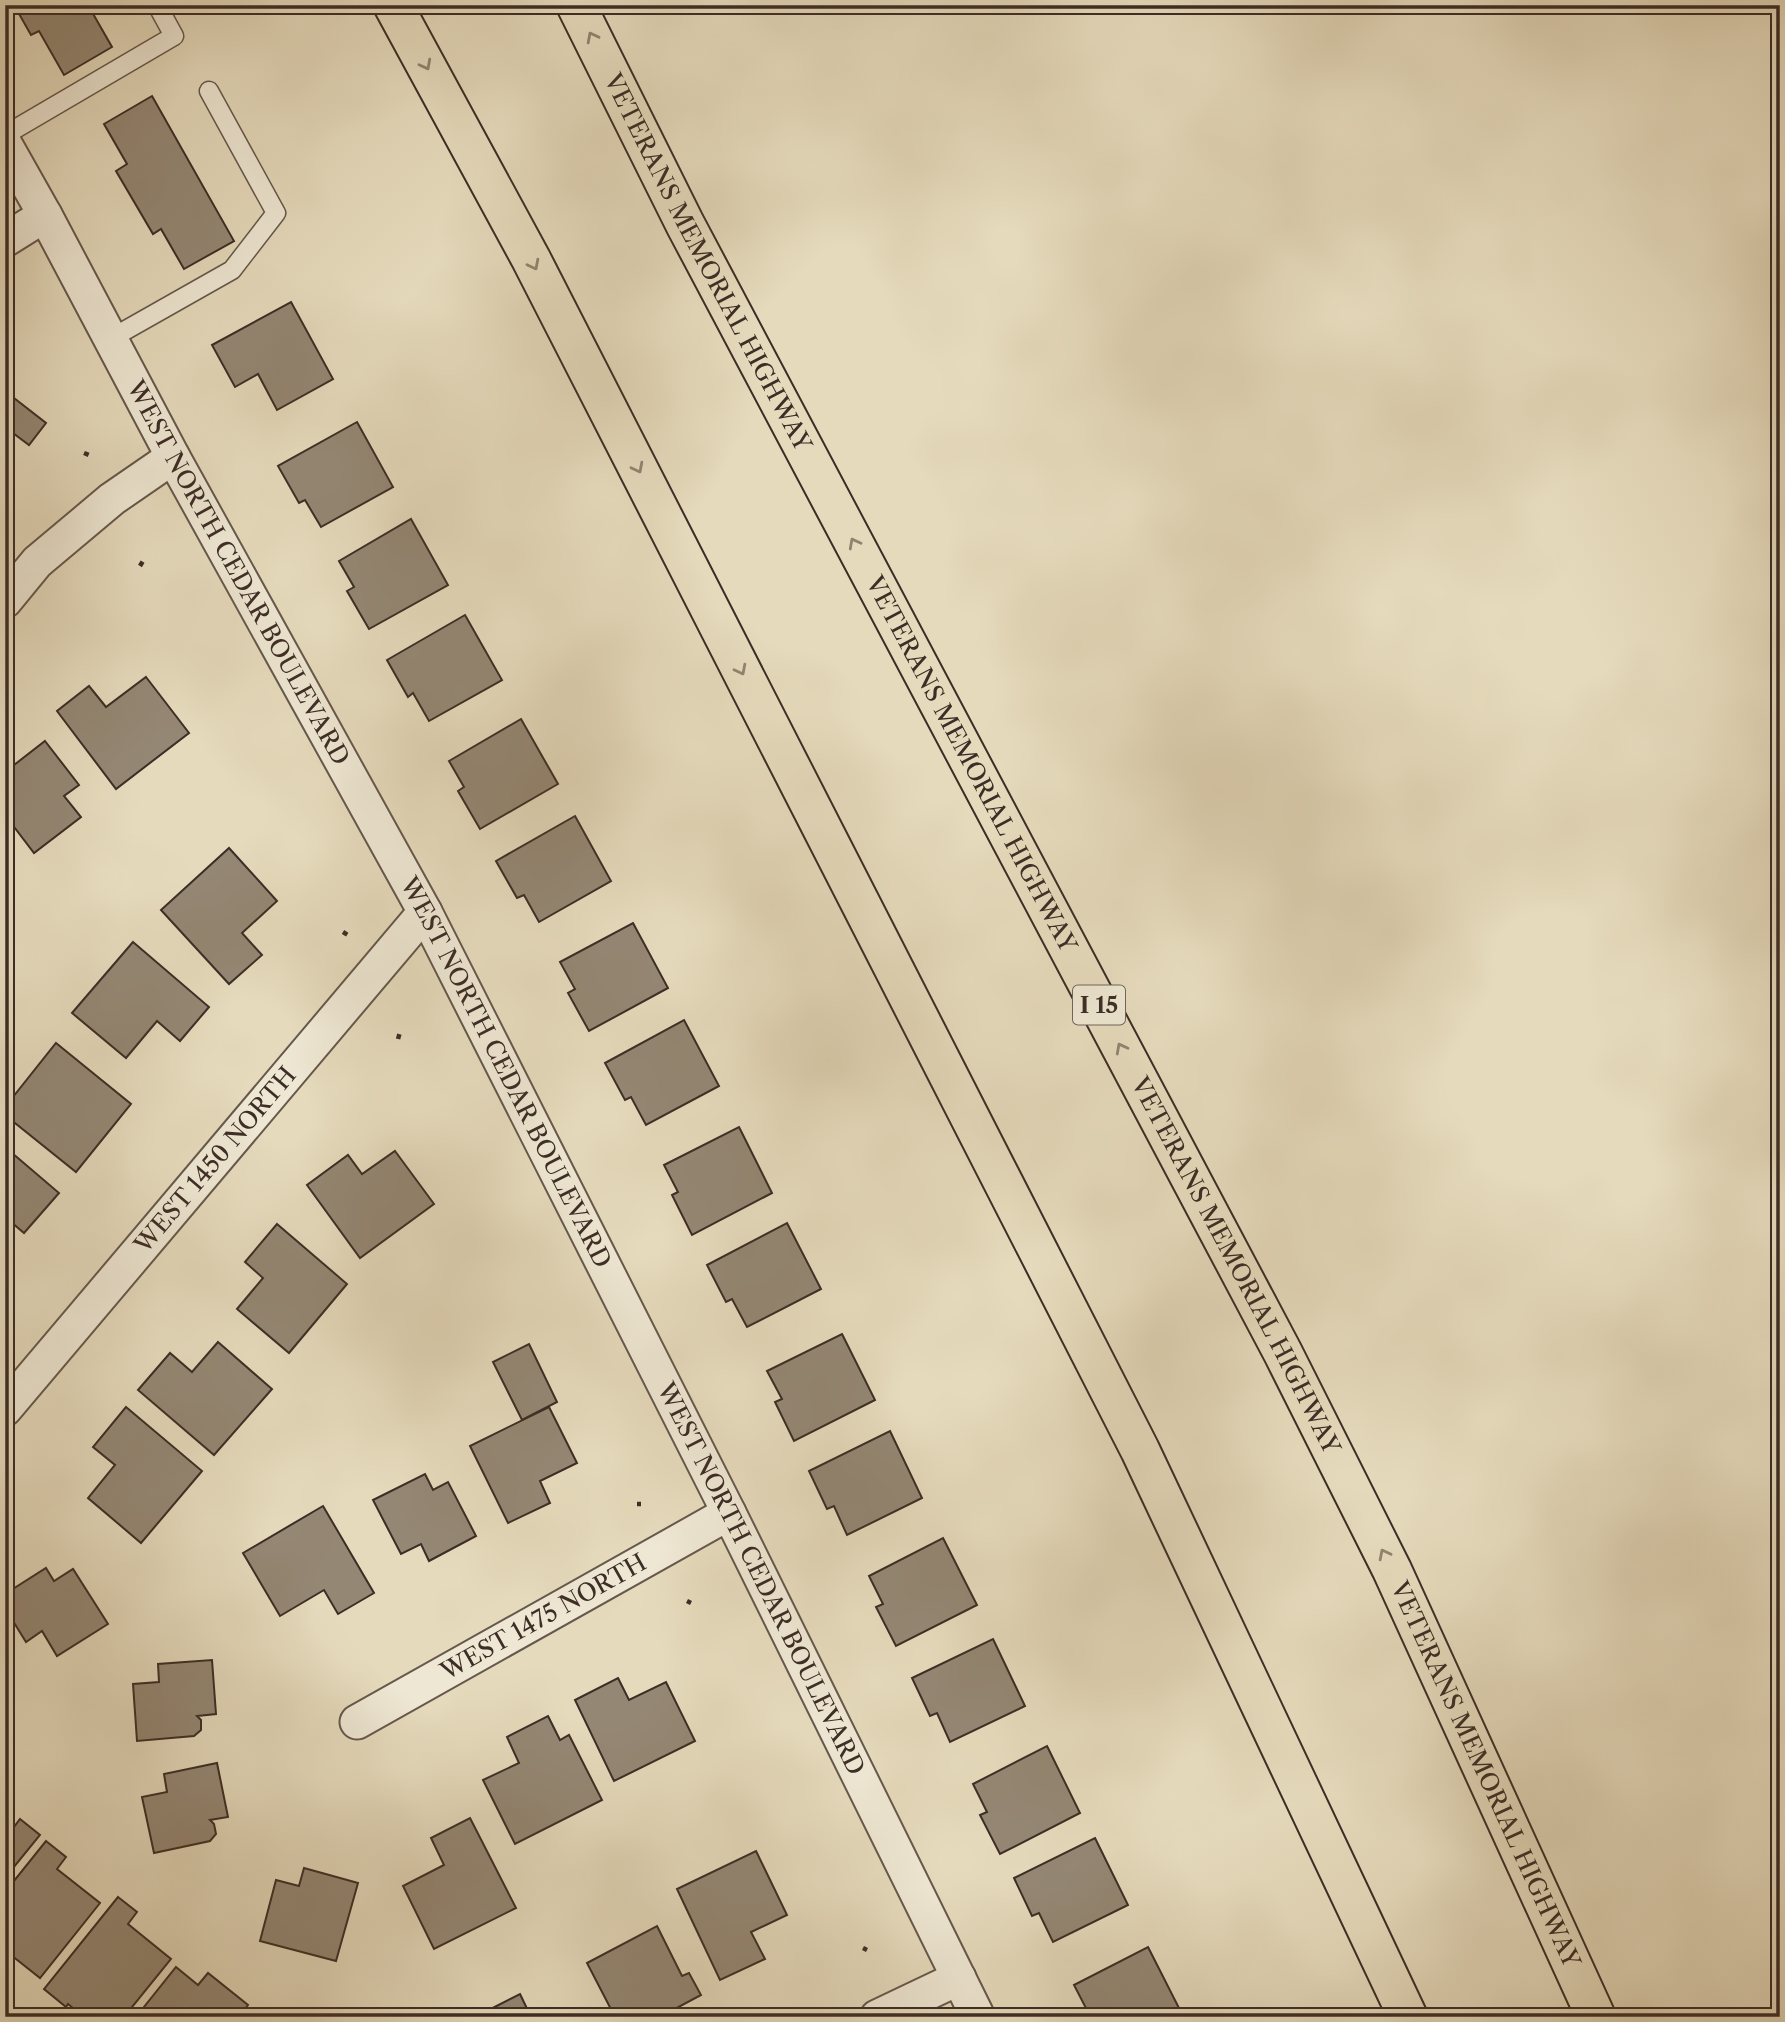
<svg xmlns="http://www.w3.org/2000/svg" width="1785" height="2022" font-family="'Libre Caslon Text',serif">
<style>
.building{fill:#948774;stroke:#3c2d26;stroke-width:2}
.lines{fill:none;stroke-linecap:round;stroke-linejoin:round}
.service-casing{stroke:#66584c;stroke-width:21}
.minor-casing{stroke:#66584c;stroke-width:37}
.motorway-casing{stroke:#3c2d26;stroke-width:42}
.path{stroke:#3c2d26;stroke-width:4.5;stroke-dasharray:5 3.5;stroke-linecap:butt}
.service{stroke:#eee7d3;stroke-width:18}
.minor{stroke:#eee7d3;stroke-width:33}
.motorway{stroke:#e5dabc;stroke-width:38}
.oneway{stroke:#908471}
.labels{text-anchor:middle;stroke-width:5;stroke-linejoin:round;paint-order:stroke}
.shield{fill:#eee7d3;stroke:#71655a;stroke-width:2}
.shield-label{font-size:23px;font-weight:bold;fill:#3c2d26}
.street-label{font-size:24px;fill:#3c2d26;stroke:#eee7d3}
</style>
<rect width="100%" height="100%" fill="#e5dabc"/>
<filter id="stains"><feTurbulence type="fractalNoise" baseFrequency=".00286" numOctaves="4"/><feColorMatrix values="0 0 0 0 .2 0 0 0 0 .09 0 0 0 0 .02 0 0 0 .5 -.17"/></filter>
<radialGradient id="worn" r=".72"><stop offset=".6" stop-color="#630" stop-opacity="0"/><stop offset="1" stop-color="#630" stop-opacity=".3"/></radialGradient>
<g class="building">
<path d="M 14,5 L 88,5 L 112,47 L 64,75 L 39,31 L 31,35 Z"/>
<path d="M 152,96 L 234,241 L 184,269 L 161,229 L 153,234 L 116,171 L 127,164 L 104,124 Z"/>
<path d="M 291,302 L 333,379 L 277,410 L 258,374 L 235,387 L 212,345 Z"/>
<path d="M 5,391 L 46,423 L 29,445 L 5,427 Z"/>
<path d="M 357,422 L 393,487 L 321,527 L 305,500 L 299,503 L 278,466 Z"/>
<path d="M 411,519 L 448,585 L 369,629 L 347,591 L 354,587 L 339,561 Z"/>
<path d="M 465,615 L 502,680 L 429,721 L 413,693 L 408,697 L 387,660 Z"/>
<path d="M 146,677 L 189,733 L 116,789 L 57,711 L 89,686 L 106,707 Z"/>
<path d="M 521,719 L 558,784 L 480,829 L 458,791 L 464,787 L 449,761 Z"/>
<path d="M 45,741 L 79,785 L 64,796 L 81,817 L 34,853 L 5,815 L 5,795 L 12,790 L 5,781 L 5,772 Z"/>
<path d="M 575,816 L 611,881 L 539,922 L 524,895 L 517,898 L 496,861 Z"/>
<path d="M 229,848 L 277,901 L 242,933 L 262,955 L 229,984 L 161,910 Z"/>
<path d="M 633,923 L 668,988 L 589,1031 L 568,993 L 575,989 L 560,962 Z"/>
<path d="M 133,942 L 209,1007 L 180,1041 L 157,1021 L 126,1058 L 72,1013 Z"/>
<path d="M 684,1020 L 719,1086 L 646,1125 L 631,1097 L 625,1100 L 605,1063 Z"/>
<path d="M 56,1043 L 131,1104 L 76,1172 L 5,1115 L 5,1107 Z"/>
<path d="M 739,1127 L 772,1193 L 692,1235 L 672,1195 L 678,1192 L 664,1165 Z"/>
<path d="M 5,1147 L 59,1193 L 24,1233 L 11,1222 L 5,1229 Z"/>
<path d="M 395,1151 L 434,1204 L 360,1258 L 307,1185 L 348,1155 L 362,1174 Z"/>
<path d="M 787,1223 L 821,1289 L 747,1327 L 732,1299 L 726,1302 L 707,1265 Z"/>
<path d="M 277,1224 L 347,1284 L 289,1353 L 237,1309 L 263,1278 L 245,1262 Z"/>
<path d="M 842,1334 L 875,1400 L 794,1441 L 775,1402 L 782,1399 L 767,1371 Z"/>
<path d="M 218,1342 L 272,1389 L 214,1455 L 138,1390 L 170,1353 L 192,1372 Z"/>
<path d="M 529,1344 L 557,1402 L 522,1420 L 493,1362 Z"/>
<path d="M 126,1407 L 202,1471 L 141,1543 L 88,1498 L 115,1465 L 93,1447 Z"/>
<path d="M 549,1407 L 577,1463 L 540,1481 L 550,1503 L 508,1523 L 470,1446 Z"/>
<path d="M 890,1431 L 922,1498 L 847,1535 L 834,1506 L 827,1509 L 809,1471 Z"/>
<path d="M 425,1474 L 433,1490 L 448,1482 L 476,1536 L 429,1561 L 421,1544 L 401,1554 L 373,1500 Z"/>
<path d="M 323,1506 L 374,1593 L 338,1614 L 324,1590 L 280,1616 L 243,1553 Z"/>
<path d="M 943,1538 L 977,1605 L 896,1646 L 876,1607 L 883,1604 L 869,1576 Z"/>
<path d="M 46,1568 L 54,1581 L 73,1569 L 108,1624 L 57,1656 L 42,1631 L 26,1642 L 5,1608 L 5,1594 Z"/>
<path d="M 993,1639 L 1025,1706 L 950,1742 L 937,1713 L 930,1716 L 912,1678 Z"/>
<path d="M 212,1660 L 216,1714 L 197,1716 L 201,1720 L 201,1730 L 194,1736 L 137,1741 L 133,1684 L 159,1682 L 158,1664 Z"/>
<path d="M 618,1678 L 629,1700 L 666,1682 L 695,1741 L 614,1781 L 575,1700 Z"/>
<path d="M 548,1716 L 560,1740 L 569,1735 L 602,1800 L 515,1844 L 483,1780 L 519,1763 L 507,1737 Z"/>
<path d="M 1047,1746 L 1080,1813 L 1000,1854 L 980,1815 L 987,1812 L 973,1784 Z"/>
<path d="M 217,1763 L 228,1817 L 210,1820 L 214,1824 L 216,1834 L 210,1841 L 154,1853 L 142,1797 L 167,1792 L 164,1774 Z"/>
<path d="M 470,1818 L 516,1908 L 434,1949 L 403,1886 L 444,1865 L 431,1838 Z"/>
<path d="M 20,1819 L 40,1835 L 5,1878 L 5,1827 L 11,1831 Z"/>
<path d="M 1095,1838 L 1128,1905 L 1053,1942 L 1039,1913 L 1032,1916 L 1014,1878 Z"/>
<path d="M 46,1841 L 66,1857 L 57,1869 L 100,1903 L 40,1978 L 11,1955 L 9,1957 L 5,1954 L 5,1892 Z"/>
<path d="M 756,1851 L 787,1915 L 751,1932 L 765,1959 L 720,1980 L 677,1889 Z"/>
<path d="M 304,1868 L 358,1883 L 336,1961 L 260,1941 L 276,1880 L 299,1886 Z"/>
<path d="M 118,1897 L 137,1912 L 128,1924 L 171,1959 L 124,2017 L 90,2017 L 83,2011 L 80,2014 L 68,2004 L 66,2007 L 44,1989 Z"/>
<path d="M 657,1926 L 682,1976 L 689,1973 L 701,1995 L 660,2017 L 655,2008 L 638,2017 L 615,2017 L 587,1963 Z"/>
<path d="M 1148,1947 L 1182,2014 L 1175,2017 L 1082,2017 L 1088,2012 L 1074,1985 Z"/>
<path d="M 176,1967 L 198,1985 L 208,1973 L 248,2005 L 239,2017 L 136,2017 Z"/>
<path d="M 520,1994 L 531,2017 L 475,2017 Z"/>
</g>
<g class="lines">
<g class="service-casing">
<g id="service">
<path d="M 5,135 L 174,36 L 157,5"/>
<path d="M 110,339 L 232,270 L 276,213 L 209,91"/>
</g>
</g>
<g class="minor-casing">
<g id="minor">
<path id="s1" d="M 5,144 L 45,215 L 173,457 L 425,912 L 729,1513 L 978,2017"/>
<path d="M 5,240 L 45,215"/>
<path d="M 5,601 L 37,562 L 112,499 L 173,457"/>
<path id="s2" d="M 5,1409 L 425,912"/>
<path id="s3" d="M 357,1722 L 729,1513"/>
<path d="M 877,2017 L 959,1978"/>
</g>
</g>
<g class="motorway-casing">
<g id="motorway">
<path d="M 393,5 L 531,259 L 1140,1450 L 1408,2017"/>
<path id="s4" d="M 576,5 L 685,224 L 1283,1353 L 1392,1570 L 1596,2017"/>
</g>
</g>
<g class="path">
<path d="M 84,453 L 89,455"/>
<path d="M 140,566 L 143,561"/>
<path d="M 343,932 L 348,935"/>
<path d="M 398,1039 L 400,1032"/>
<path d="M 637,1504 L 641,1504"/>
<path d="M 688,1604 L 690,1600"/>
<path d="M 863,1948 L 867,1950"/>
</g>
<use href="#service" class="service"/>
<use href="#minor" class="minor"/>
<use href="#motorway" class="motorway"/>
</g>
<defs><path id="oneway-chevron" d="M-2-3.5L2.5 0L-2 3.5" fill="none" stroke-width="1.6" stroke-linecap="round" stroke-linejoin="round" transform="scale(1.75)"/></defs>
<g class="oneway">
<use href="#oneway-chevron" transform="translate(592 37) rotate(-117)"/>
<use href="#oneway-chevron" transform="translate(426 65) rotate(62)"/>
<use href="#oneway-chevron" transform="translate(534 265) rotate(63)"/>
<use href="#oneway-chevron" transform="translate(638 468) rotate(63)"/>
<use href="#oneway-chevron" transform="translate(854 543) rotate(-118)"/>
<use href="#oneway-chevron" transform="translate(741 670) rotate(63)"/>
<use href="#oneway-chevron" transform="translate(1121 1048) rotate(-118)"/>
<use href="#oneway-chevron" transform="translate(1384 1554) rotate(-117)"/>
</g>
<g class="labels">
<rect class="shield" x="1073" y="985.5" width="52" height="39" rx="5"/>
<g class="shield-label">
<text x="1099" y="1013">I 15</text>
</g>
<g class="street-label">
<text dy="8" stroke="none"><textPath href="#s4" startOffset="289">VETERANS MEMORIAL HIGHWAY</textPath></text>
<text dy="8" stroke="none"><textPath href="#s1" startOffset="488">WEST NORTH CEDAR BOULEVARD</textPath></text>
<text dy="8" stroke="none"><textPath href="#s4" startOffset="856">VETERANS MEMORIAL HIGHWAY</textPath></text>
<text dy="8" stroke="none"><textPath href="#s1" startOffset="1055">WEST NORTH CEDAR BOULEVARD</textPath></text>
<text dy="8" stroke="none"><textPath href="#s2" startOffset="326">WEST 1450 NORTH</textPath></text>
<text dy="8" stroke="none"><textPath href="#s4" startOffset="1423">VETERANS MEMORIAL HIGHWAY</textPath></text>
<text dy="8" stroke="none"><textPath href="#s1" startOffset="1622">WEST NORTH CEDAR BOULEVARD</textPath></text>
<text dy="8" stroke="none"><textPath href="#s3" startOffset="214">WEST 1475 NORTH</textPath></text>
<text dy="8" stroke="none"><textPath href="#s4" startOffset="1990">VETERANS MEMORIAL HIGHWAY</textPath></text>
</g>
</g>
<rect width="1785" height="2022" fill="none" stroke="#e5dabc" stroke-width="28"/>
<rect x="7" y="7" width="1771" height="2008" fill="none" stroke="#3c2d26" stroke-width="3.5"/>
<rect x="14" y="14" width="1757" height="1994" fill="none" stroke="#3c2d26" stroke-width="2"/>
<rect width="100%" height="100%" filter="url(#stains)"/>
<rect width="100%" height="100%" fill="url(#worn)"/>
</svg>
